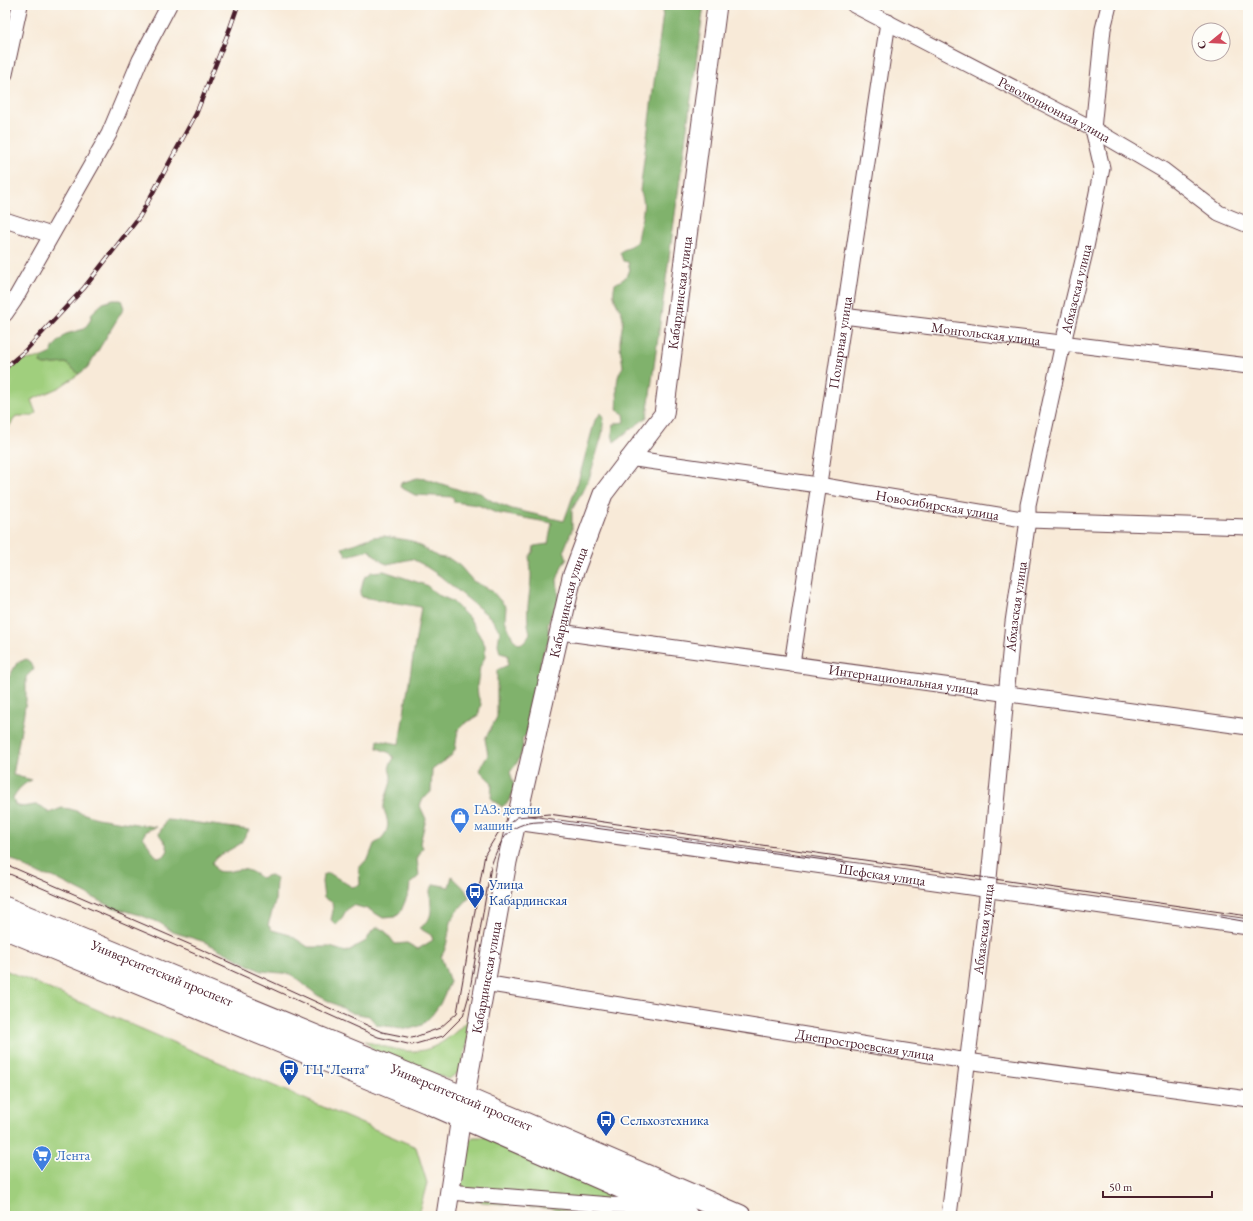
<svg xmlns="http://www.w3.org/2000/svg" width="1253" height="1221" font-family="'EB Garamond',serif">
<style>
.green{fill:#a0cf7d;stroke:#757754}
.forest{fill:#80b26c;stroke:#65684c}
.lines{fill:none;stroke-linecap:round;stroke-linejoin:round}
.minor-casing{stroke:#643d45;stroke-width:17}
.tertiary-casing{stroke:#643d45;stroke-width:21}
.trunk-casing{stroke:#643d45;stroke-width:24}
.minor{stroke:#fff;stroke-width:15}
.tertiary{stroke:#fff;stroke-width:19}
.trunk{stroke:#fff;stroke-width:22}
.tram{stroke:#4a1f2b;stroke-width:1}
.rail-casing{stroke:#4a1f2b;stroke-width:4.5}
.rail{stroke:#fdfcf7;stroke-width:3;stroke-dasharray:9;stroke-linecap:butt}
.labels{text-anchor:middle;stroke-width:3.5;stroke-linejoin:round;paint-order:stroke}
.street-label{font-size:14px;fill:#4a1f2b;stroke:#fdfcf7}
.shop-label{font-size:14px;fill:#366cbe;stroke:#fdfcf7;text-anchor:start}
.transit-label{font-size:14px;fill:#164399;stroke:#fdfcf7;text-anchor:start}
</style>
<rect width="100%" height="100%" fill="#fdfcf7"/>
<filter id="ink" filterUnits="userSpaceOnUse"><feTurbulence type="fractalNoise" baseFrequency=".025" numOctaves="2"/><feDisplacementMap in="SourceGraphic" scale="8" xChannelSelector="R" yChannelSelector="G"/><feConvolveMatrix kernelMatrix="1 2 1 2 8 2 1 2 1" color-interpolation-filters="sRGB"/></filter>
<filter id="wash" filterUnits="userSpaceOnUse"><feTurbulence type="fractalNoise" baseFrequency=".012" numOctaves="4" result="noise"/><feDisplacementMap in="SourceGraphic" scale="16" xChannelSelector="R" yChannelSelector="G"/><feGaussianBlur stdDeviation="0.9" result="paint"/><feColorMatrix in="noise" values="0 0 0 0 0 0 0 0 0 0 0 0 0 0 0 0 0 1.4 0 .05"/><feComposite in="paint" operator="in"/></filter>
<g filter="url(#wash)">
<rect width="100%" height="100%" fill="#f8ead8"/>
<g class="green">
<path d="M 42,357 L 40,363 L 45,365 L 66,363 L 79,374 L 60,387 L 31,400 L 36,413 L 31,416 L 16,416 L 5,433 L 5,374 L 20,361 Z"/>
<path d="M 5,970 L 416,1147 L 427,1183 L 418,1216 L 5,1216 Z"/>
<path d="M 475,1011 L 460,1072 L 448,1079 L 375,1051 L 365,1041 C 379,1045 394,1050 408,1051 C 436,1054 459,1031 475,1011 Z"/>
<path d="M 473,1137 L 488,1137 L 660,1212 L 658,1216 L 625,1216 L 462,1200 C 462,1181 458,1150 473,1137 Z"/>
</g>
<g class="forest">
<path d="M 664,5 L 704,5 L 647,417 L 614,442 L 612,434 L 613,426 L 617,423 L 625,422 L 624,414 L 617,410 C 619,394 613,380 623,367 C 622,358 620,351 620,342 C 620,335 623,327 623,320 C 622,304 610,304 615,284 L 625,278 L 630,270 L 628,262 L 623,261 L 620,252 L 637,242 C 638,225 649,206 640,191 Z"/>
<path d="M 113,300 L 121,300 L 124,308 L 88,367 L 79,374 L 66,363 L 44,365 L 40,363 L 42,357 L 51,353 L 54,346 L 66,334 L 84,329 L 90,321 L 92,313 L 103,303 Z"/>
<path d="M 601,413 L 604,418 L 602,435 L 589,479 L 572,510 L 572,530 L 564,550 L 567,559 L 562,566 L 557,580 L 559,599 L 548,623 L 549,642 L 545,648 L 541,660 L 539,687 L 532,700 L 532,714 L 528,733 L 522,739 C 525,753 518,762 510,772 L 515,788 L 510,800 L 502,807 L 491,798 L 492,783 L 479,770 L 488,755 L 485,739 L 497,717 L 497,670 L 508,665 L 508,655 L 500,653 L 498,644 L 500,631 L 491,618 L 440,576 L 422,564 L 412,559 L 387,564 L 382,562 L 369,550 L 347,556 L 342,548 L 373,537 L 384,536 L 412,541 L 438,557 L 450,559 L 460,566 L 473,581 L 491,590 L 506,607 L 505,620 L 513,639 L 519,644 L 525,642 L 530,633 C 522,609 536,583 529,557 L 533,552 L 534,546 L 548,544 L 552,523 L 496,513 L 478,505 L 454,502 L 453,497 L 415,495 L 400,487 L 401,483 L 417,478 L 427,479 L 463,491 L 477,491 L 492,501 L 512,509 L 564,521 L 578,482 L 595,420 Z"/>
<path d="M 384,571 L 426,585 L 438,595 L 452,601 L 470,619 L 485,645 L 485,657 L 480,667 L 477,686 L 478,696 L 481,704 L 478,716 L 464,724 L 458,730 L 455,750 L 451,756 L 432,770 L 431,792 L 423,799 L 420,806 L 426,819 L 420,843 L 423,847 L 417,859 L 419,876 L 410,884 L 409,892 L 401,911 L 395,917 L 383,918 L 370,910 L 353,905 C 343,910 344,919 336,925 L 331,920 L 333,911 L 332,902 L 324,898 L 322,882 L 323,875 L 329,873 L 352,887 L 360,885 L 359,868 L 369,857 L 374,844 C 383,839 390,830 387,819 C 386,813 383,811 384,805 C 385,797 390,787 391,781 C 392,769 385,772 394,758 L 390,753 L 377,748 L 378,740 L 399,744 L 421,607 L 362,597 L 360,594 L 364,578 L 372,572 Z"/>
<path d="M 26,659 L 30,662 L 34,669 L 26,677 L 26,701 L 13,775 L 32,780 C 24,783 17,790 13,798 L 15,805 C 32,811 35,797 49,813 L 62,808 L 70,809 L 97,818 L 156,827 L 146,831 L 143,837 C 149,844 151,853 159,858 L 165,855 L 168,850 L 166,844 L 159,834 L 166,820 L 184,821 L 249,830 L 240,844 L 217,857 L 212,863 L 217,871 C 237,875 239,861 261,878 L 269,875 L 276,879 L 275,902 L 268,925 L 272,930 L 290,935 L 308,947 L 330,947 L 346,952 L 366,941 L 372,931 L 378,927 L 386,932 L 395,944 L 407,943 L 418,949 L 433,940 L 431,935 L 419,928 C 436,919 430,906 430,890 L 434,884 L 449,887 L 452,876 C 459,885 464,885 469,897 C 465,904 457,909 453,917 C 447,931 449,945 441,957 L 450,982 L 440,1004 L 432,1015 L 422,1025 L 410,1029 L 377,1025 L 369,1016 L 352,1013 L 317,995 L 291,974 L 261,971 L 205,942 L 173,932 L 160,923 L 140,915 L 112,907 L 53,877 L 41,875 L 18,863 L 5,855 L 5,684 L 17,663 Z"/>
</g>
</g>
<g filter="url(#ink)">
<g class="lines">
<g class="minor-casing">
<g id="minor">
<path id="s1" d="M 854,5 L 1093,129 L 1163,170 L 1219,213 L 1248,225"/>
<path d="M 5,74 L 20,5"/>
<path d="M 5,220 L 51,235"/>
<path d="M 5,314 L 14,301 L 109,134 L 140,60 L 169,5"/>
<path id="s2" d="M 843,316 L 1248,366"/>
<path id="s3" d="M 628,458 L 818,485 L 1028,520 L 1248,527"/>
<path id="s4" d="M 560,632 L 1248,727"/>
<path id="s5" d="M 792,664 L 888,22"/>
<path id="s6" d="M 516,822 L 1248,927"/>
<path id="s7" d="M 484,983 L 967,1061 L 1248,1099"/>
<path d="M 449,1192 L 610,1205 L 657,1206"/>
<path id="s8" d="M 949,1216 L 988,889 L 1013,622 L 1028,520 L 1028,505 L 1063,343 L 1085,252 L 1102,168 L 1093,129 L 1103,29 L 1109,5"/>
</g>
</g>
<g class="tertiary-casing">
<g id="tertiary">
<path id="s9" d="M 446,1216 L 461,1117 L 507,862 L 572,577 L 603,494 L 664,414 L 717,5"/>
</g>
</g>
<g class="trunk-casing">
<g id="trunk">
<path id="s10" d="M 5,908 L 465,1098 L 740,1216"/>
<path d="M 5,928 L 427,1102 L 687,1216"/>
</g>
</g>
<use href="#minor" class="minor"/>
<use href="#tertiary" class="tertiary"/>
<use href="#trunk" class="trunk"/>
<g class="tram">
<path d="M 5,864 L 198,948 L 382,1032 L 412,1038 L 440,1028 L 457,1013 L 485,854 L 498,833 L 517,817 L 549,814 L 1248,916"/>
<path d="M 5,872 L 195,954 L 378,1037 L 412,1045 L 443,1036 L 463,1016 L 469,995 L 491,866 C 503,831 514,820 552,822 L 846,863"/>
<path d="M 1220,917 L 1248,922"/>
</g>
<g class="rail-casing">
<path id="rail" d="M 5,368 L 25,351 L 84,288 L 140,216 L 196,114 L 230,28 L 238,5"/>
</g>
<use href="#rail" class="rail"/>
</g>
</g>
<defs>
<g id="shop-pin" transform="scale(1)"><path d="M0 17L-7.5 6A9.5 9.5 0 1 1 7.5 6Z" fill="#3f7fe0" stroke="#fdfcf7"/><path d="M-5-2.5h2.3a2.7 3.5 0 0 1 5.4 0H5L5.5 6h-11ZM-1.5-2.5h3a1.5 2.3 0 0 0-3 0Z" fill="#fff"/></g>
<g id="bus-pin" transform="scale(1)"><path d="M0 17L-7.5 6A9.5 9.5 0 1 1 7.5 6Z" fill="#1a4fb4" stroke="#fdfcf7"/><path d="M-5-6H5V4H4V6H2V4H-2V6H-4V4H-5ZM-3.5-4V0h7V-4ZM-3.5 1.2v1.5H-2V1.2ZM2 1.2v1.5H3.5V1.2Z" fill="#fff"/></g>
<g id="supermarket-pin" transform="scale(1)"><path d="M0 17L-7.5 6A9.5 9.5 0 1 1 7.5 6Z" fill="#3f7fe0" stroke="#fdfcf7"/><path d="M-6-5.5h2.5l.6 2H6L4.5 2H-2.5L-4.4-4H-6ZM-1.5 3.2a1.3 1.3 0 1 0 .1 0ZM3 3.2a1.3 1.3 0 1 0 .1 0Z" fill="#fff"/></g>
</defs>
<g fill-rule="evenodd">
<use href="#shop-pin" x="460" y="817"/>
<use href="#bus-pin" x="475" y="892"/>
<use href="#bus-pin" x="289" y="1069"/>
<use href="#bus-pin" x="606" y="1120"/>
<use href="#supermarket-pin" x="42" y="1155"/>
</g>
<g class="labels">
<g class="street-label">
<text dy="5" stroke="none"><textPath href="#s1" startOffset="226">Революционная улица</textPath></text>
<text dy="5" stroke="none"><textPath href="#s8" startOffset="937">Абхазская улица</textPath></text>
<text dy="5" stroke="none"><textPath href="#s9" startOffset="963">Кабардинская улица</textPath></text>
<text dy="5" stroke="none"><textPath href="#s2" startOffset="144">Монгольская улица</textPath></text>
<text dy="5" stroke="none"><textPath href="#s5" startOffset="325">Полярная улица</textPath></text>
<text dy="5" stroke="none"><textPath href="#s3" startOffset="313">Новосибирская улица</textPath></text>
<text dy="5" stroke="none"><textPath href="#s9" startOffset="626">Кабардинская улица</textPath></text>
<text dy="5" stroke="none"><textPath href="#s8" startOffset="613">Абхазская улица</textPath></text>
<text dy="5" stroke="none"><textPath href="#s4" startOffset="347">Интернациональная улица</textPath></text>
<text dy="5" stroke="none"><textPath href="#s6" startOffset="370">Шефская улица</textPath></text>
<text dy="5" stroke="none"><textPath href="#s8" startOffset="289">Абхазская улица</textPath></text>
<text dy="5" stroke="none"><textPath href="#s10" startOffset="170">Университетский проспект</textPath></text>
<text dy="5" stroke="none"><textPath href="#s9" startOffset="242">Кабардинская улица</textPath></text>
<text dy="5" stroke="none"><textPath href="#s7" startOffset="386">Днепростроевская улица</textPath></text>
<text dy="5" stroke="none"><textPath href="#s10" startOffset="494">Университетский проспект</textPath></text>
</g>
<g class="shop-label">
<text x="474" y="814">ГАЗ: детали<tspan x="474" dy="16">машин</tspan></text>
<text x="56" y="1160">Лента</text>
</g>
<g class="transit-label">
<text x="489" y="889">Улица<tspan x="489" dy="16">Кабардинская</tspan></text>
<text x="303" y="1074">ТЦ "Лента"</text>
<text x="620" y="1125">Сельхозтехника</text>
</g>
</g>
<rect width="1253" height="1221" fill="none" stroke="#fdfcf7" stroke-width="20"/>
<g transform="translate(1211 42) rotate(252)"><circle r="19" fill="#fdfcf7" stroke="#b5a4a5"/>
<path d="M0-3L7 15L0 10L-7 15Z" fill="#d1495b"/>
<text y="-6" font-size="11" font-weight="bold" text-anchor="middle" fill="#4a1f2b">С</text>
</g>
<path d="M1103 1191v6h109v-6" fill="none" stroke="#4a1f2b" stroke-width="2"/>
<text x="1109" y="1191" font-size="12" fill="#4a1f2b" stroke="#fdfcf7" stroke-width="3" paint-order="stroke">50 m</text>
</svg>
